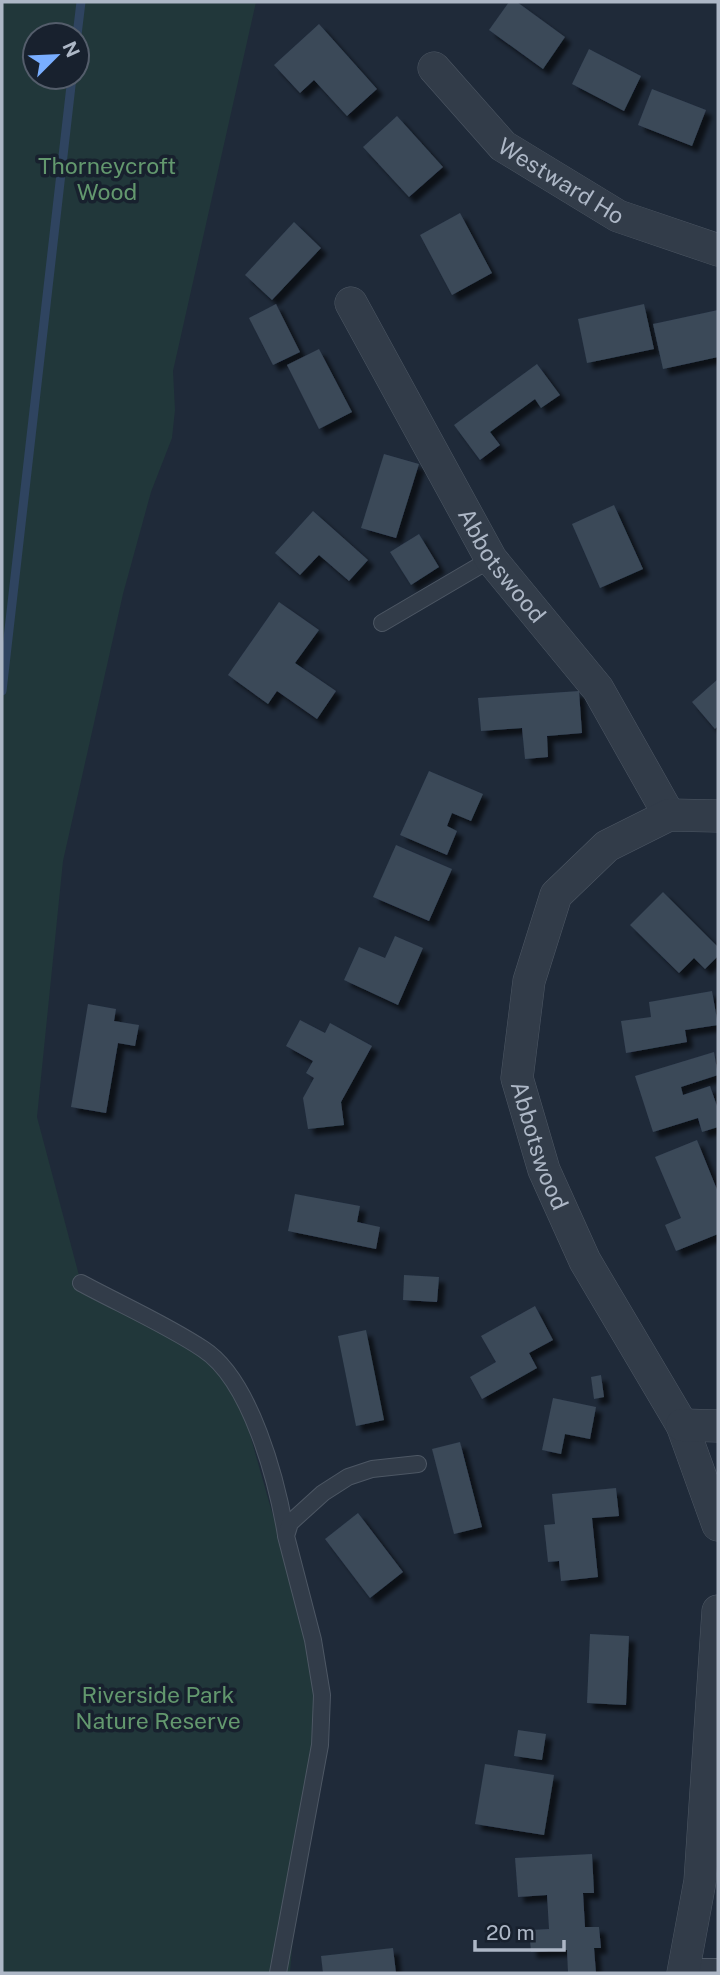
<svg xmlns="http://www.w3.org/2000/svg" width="720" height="1975" font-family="'Public Sans',sans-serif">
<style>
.green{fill:#21373a;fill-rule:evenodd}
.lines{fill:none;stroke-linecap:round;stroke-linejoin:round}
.stream{stroke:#2f4460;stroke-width:9}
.building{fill:#3a4859;filter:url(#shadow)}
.service-casing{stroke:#4d5764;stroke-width:18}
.minor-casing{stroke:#4d5764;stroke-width:33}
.service{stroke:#323c49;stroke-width:16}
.minor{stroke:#323c49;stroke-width:32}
.labels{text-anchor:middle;stroke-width:7;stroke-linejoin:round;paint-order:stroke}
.park-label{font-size:23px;fill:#63986e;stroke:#18212e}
.street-label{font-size:23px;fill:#adb7c6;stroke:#18212e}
</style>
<defs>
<filter id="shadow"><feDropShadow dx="6" dy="6" stdDeviation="2" flood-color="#0009"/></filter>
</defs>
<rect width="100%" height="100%" fill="#1f2a39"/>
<path class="green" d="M 2,2 L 256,2 L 173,371 L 175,410 L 172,438 L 151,492 L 123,594 L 63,861 L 37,1117 L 81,1283 L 186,1331 L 230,1388 L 247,1424 L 306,1632 L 313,1671 L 315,1715 L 310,1774 L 303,1811 L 290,1973 L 2,1973 ZM 35,35 L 77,35 L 77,77 L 35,77 Z"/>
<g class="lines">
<g class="stream">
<path d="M 77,35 L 81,2"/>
<path d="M 2,691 L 72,77"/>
</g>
</g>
<g class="building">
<path d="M 509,2 L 517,2 L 565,37 L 543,69 L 489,30 Z"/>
<path d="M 319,24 L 377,89 L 347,116 L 314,80 L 300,93 L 274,65 Z"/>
<path d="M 589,49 L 641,76 L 624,111 L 572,84 Z"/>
<path d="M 652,89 L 706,110 L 692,146 L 638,125 Z"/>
<path d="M 397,116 L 443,167 L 409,197 L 363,147 Z"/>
<path d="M 460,213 L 492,273 L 452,295 L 420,235 Z"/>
<path d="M 294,222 L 321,248 L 272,300 L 245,275 Z"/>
<path d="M 276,304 L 300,352 L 273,365 L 249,318 Z"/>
<path d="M 644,304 L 654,349 L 587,363 L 578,319 Z"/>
<path d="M 718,310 L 718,357 L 663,369 L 653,324 Z"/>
<path d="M 319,349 L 352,412 L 319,429 L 287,365 Z"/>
<path d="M 537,364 L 560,395 L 541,408 L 535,399 L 490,432 L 500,445 L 480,460 L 454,425 Z"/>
<path d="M 384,454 L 419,464 L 396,538 L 361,528 Z"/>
<path d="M 614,505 L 643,569 L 600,588 L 572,524 Z"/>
<path d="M 313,511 L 368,560 L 349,581 L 319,555 L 300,575 L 275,553 Z"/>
<path d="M 419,534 L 439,567 L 411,585 L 390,552 Z"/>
<path d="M 279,602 L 319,630 L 295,663 L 336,691 L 317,719 L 277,691 L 268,704 L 228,675 Z"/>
<path d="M 718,679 L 718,726 L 715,729 L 692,702 Z"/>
<path d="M 579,691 L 582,733 L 547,736 L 548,757 L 525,759 L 522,728 L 481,731 L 478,698 Z"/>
<path d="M 429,771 L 483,794 L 471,821 L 452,813 L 447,826 L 457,831 L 447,855 L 400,835 Z"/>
<path d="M 396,845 L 452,869 L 429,921 L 373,897 Z"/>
<path d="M 663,892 L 718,947 L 718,956 L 705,969 L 694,958 L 679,973 L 630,925 Z"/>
<path d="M 395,936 L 423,948 L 398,1005 L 344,980 L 359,947 L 385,958 Z"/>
<path d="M 712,991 L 718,1025 L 685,1030 L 687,1042 L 626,1053 L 621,1021 L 651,1017 L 649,1002 Z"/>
<path d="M 88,1004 L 116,1009 L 114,1021 L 139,1025 L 135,1046 L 118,1043 L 106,1113 L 71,1107 Z"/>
<path d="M 300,1020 L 325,1033 L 330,1023 L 372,1046 L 341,1102 L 344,1125 L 308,1129 L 303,1098 L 314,1078 L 306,1073 L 313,1061 L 286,1046 Z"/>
<path d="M 714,1052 L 718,1075 L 681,1087 L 683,1095 L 710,1086 L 718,1109 L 718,1127 L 702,1132 L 698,1118 L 653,1132 L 635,1076 Z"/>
<path d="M 697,1140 L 718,1192 L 718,1234 L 676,1251 L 665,1225 L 681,1218 L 655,1157 Z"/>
<path d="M 295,1194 L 360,1206 L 357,1222 L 380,1227 L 376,1249 L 288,1231 Z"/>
<path d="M 404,1275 L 439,1277 L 437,1302 L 403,1300 Z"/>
<path d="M 535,1306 L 553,1340 L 529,1353 L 537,1368 L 482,1399 L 470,1377 L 496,1362 L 481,1336 Z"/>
<path d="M 366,1330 L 384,1420 L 356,1426 L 338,1336 Z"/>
<path d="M 601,1375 L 604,1397 L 594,1399 L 591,1377 Z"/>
<path d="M 553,1398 L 596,1407 L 590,1439 L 565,1434 L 561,1454 L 542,1450 Z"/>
<path d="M 460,1442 L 482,1527 L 454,1534 L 432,1449 Z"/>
<path d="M 616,1488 L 619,1516 L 592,1518 L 598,1577 L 561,1581 L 559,1561 L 548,1562 L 544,1525 L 555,1524 L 552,1494 Z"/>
<path d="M 358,1513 L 403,1572 L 370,1598 L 325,1539 Z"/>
<path d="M 590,1634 L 629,1636 L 626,1705 L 587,1703 Z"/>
<path d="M 518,1730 L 546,1734 L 542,1760 L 514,1756 Z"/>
<path d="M 485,1764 L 554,1775 L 544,1835 L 475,1824 Z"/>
<path d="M 592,1854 L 594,1893 L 583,1893 L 585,1927 L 599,1927 L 601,1948 L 594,1948 L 596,1973 L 568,1973 L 567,1950 L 531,1952 L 529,1930 L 549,1929 L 547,1895 L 518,1897 L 515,1858 Z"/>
<path d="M 393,1948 L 396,1973 L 323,1973 L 321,1956 Z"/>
</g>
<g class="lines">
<g class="service-casing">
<g id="service">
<path d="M 382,623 L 491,559"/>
<path d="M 81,1283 C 120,1304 167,1325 203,1349 C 251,1380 277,1481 286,1535"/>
<path d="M 684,1967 L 718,1967"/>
<path d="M 278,1973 L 320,1745 L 322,1695 L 313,1640 L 286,1536 L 290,1523 L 323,1493 L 348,1477 L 372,1469 L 418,1464"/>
</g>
</g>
<g class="minor-casing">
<g id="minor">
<path id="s1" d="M 434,68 L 503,146 L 618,216 L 718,250"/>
<path id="s2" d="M 351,303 L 491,559 L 598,689 L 669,815"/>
<path id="s3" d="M 718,816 L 669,815 L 607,846 L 556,895 L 529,981 L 517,1078 L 544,1170 L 585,1261 L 682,1425 L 718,1525"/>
<path d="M 682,1425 L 718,1426"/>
<path d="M 683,1973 L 700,1881 L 718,1611"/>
</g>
</g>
<use href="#service" class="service"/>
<use href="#minor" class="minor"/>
</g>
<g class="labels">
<g class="park-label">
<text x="107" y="174">Thorneycroft<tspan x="107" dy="26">Wood</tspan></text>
<text x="158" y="1703">Riverside Park<tspan x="158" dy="26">Nature Reserve</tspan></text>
</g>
<g class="street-label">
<text dy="8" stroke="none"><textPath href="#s1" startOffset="172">Westward Ho</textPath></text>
<text dy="8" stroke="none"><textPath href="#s2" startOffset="303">Abbotswood</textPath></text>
<text dy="8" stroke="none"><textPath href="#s3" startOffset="448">Abbotswood</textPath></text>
</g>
</g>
<rect width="720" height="1975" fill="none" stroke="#adb7c6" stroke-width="7"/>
<g transform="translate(56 56) rotate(66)"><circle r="33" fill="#18212e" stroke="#545d6b" stroke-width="2"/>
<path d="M0-5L12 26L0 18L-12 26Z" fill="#79aeff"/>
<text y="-10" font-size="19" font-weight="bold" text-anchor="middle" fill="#adb7c6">N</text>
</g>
<path d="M475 1940v10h89v-10" fill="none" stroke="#adb7c6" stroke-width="3.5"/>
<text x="486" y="1940" font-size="21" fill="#adb7c6" stroke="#18212e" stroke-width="5" paint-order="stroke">20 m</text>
</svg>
